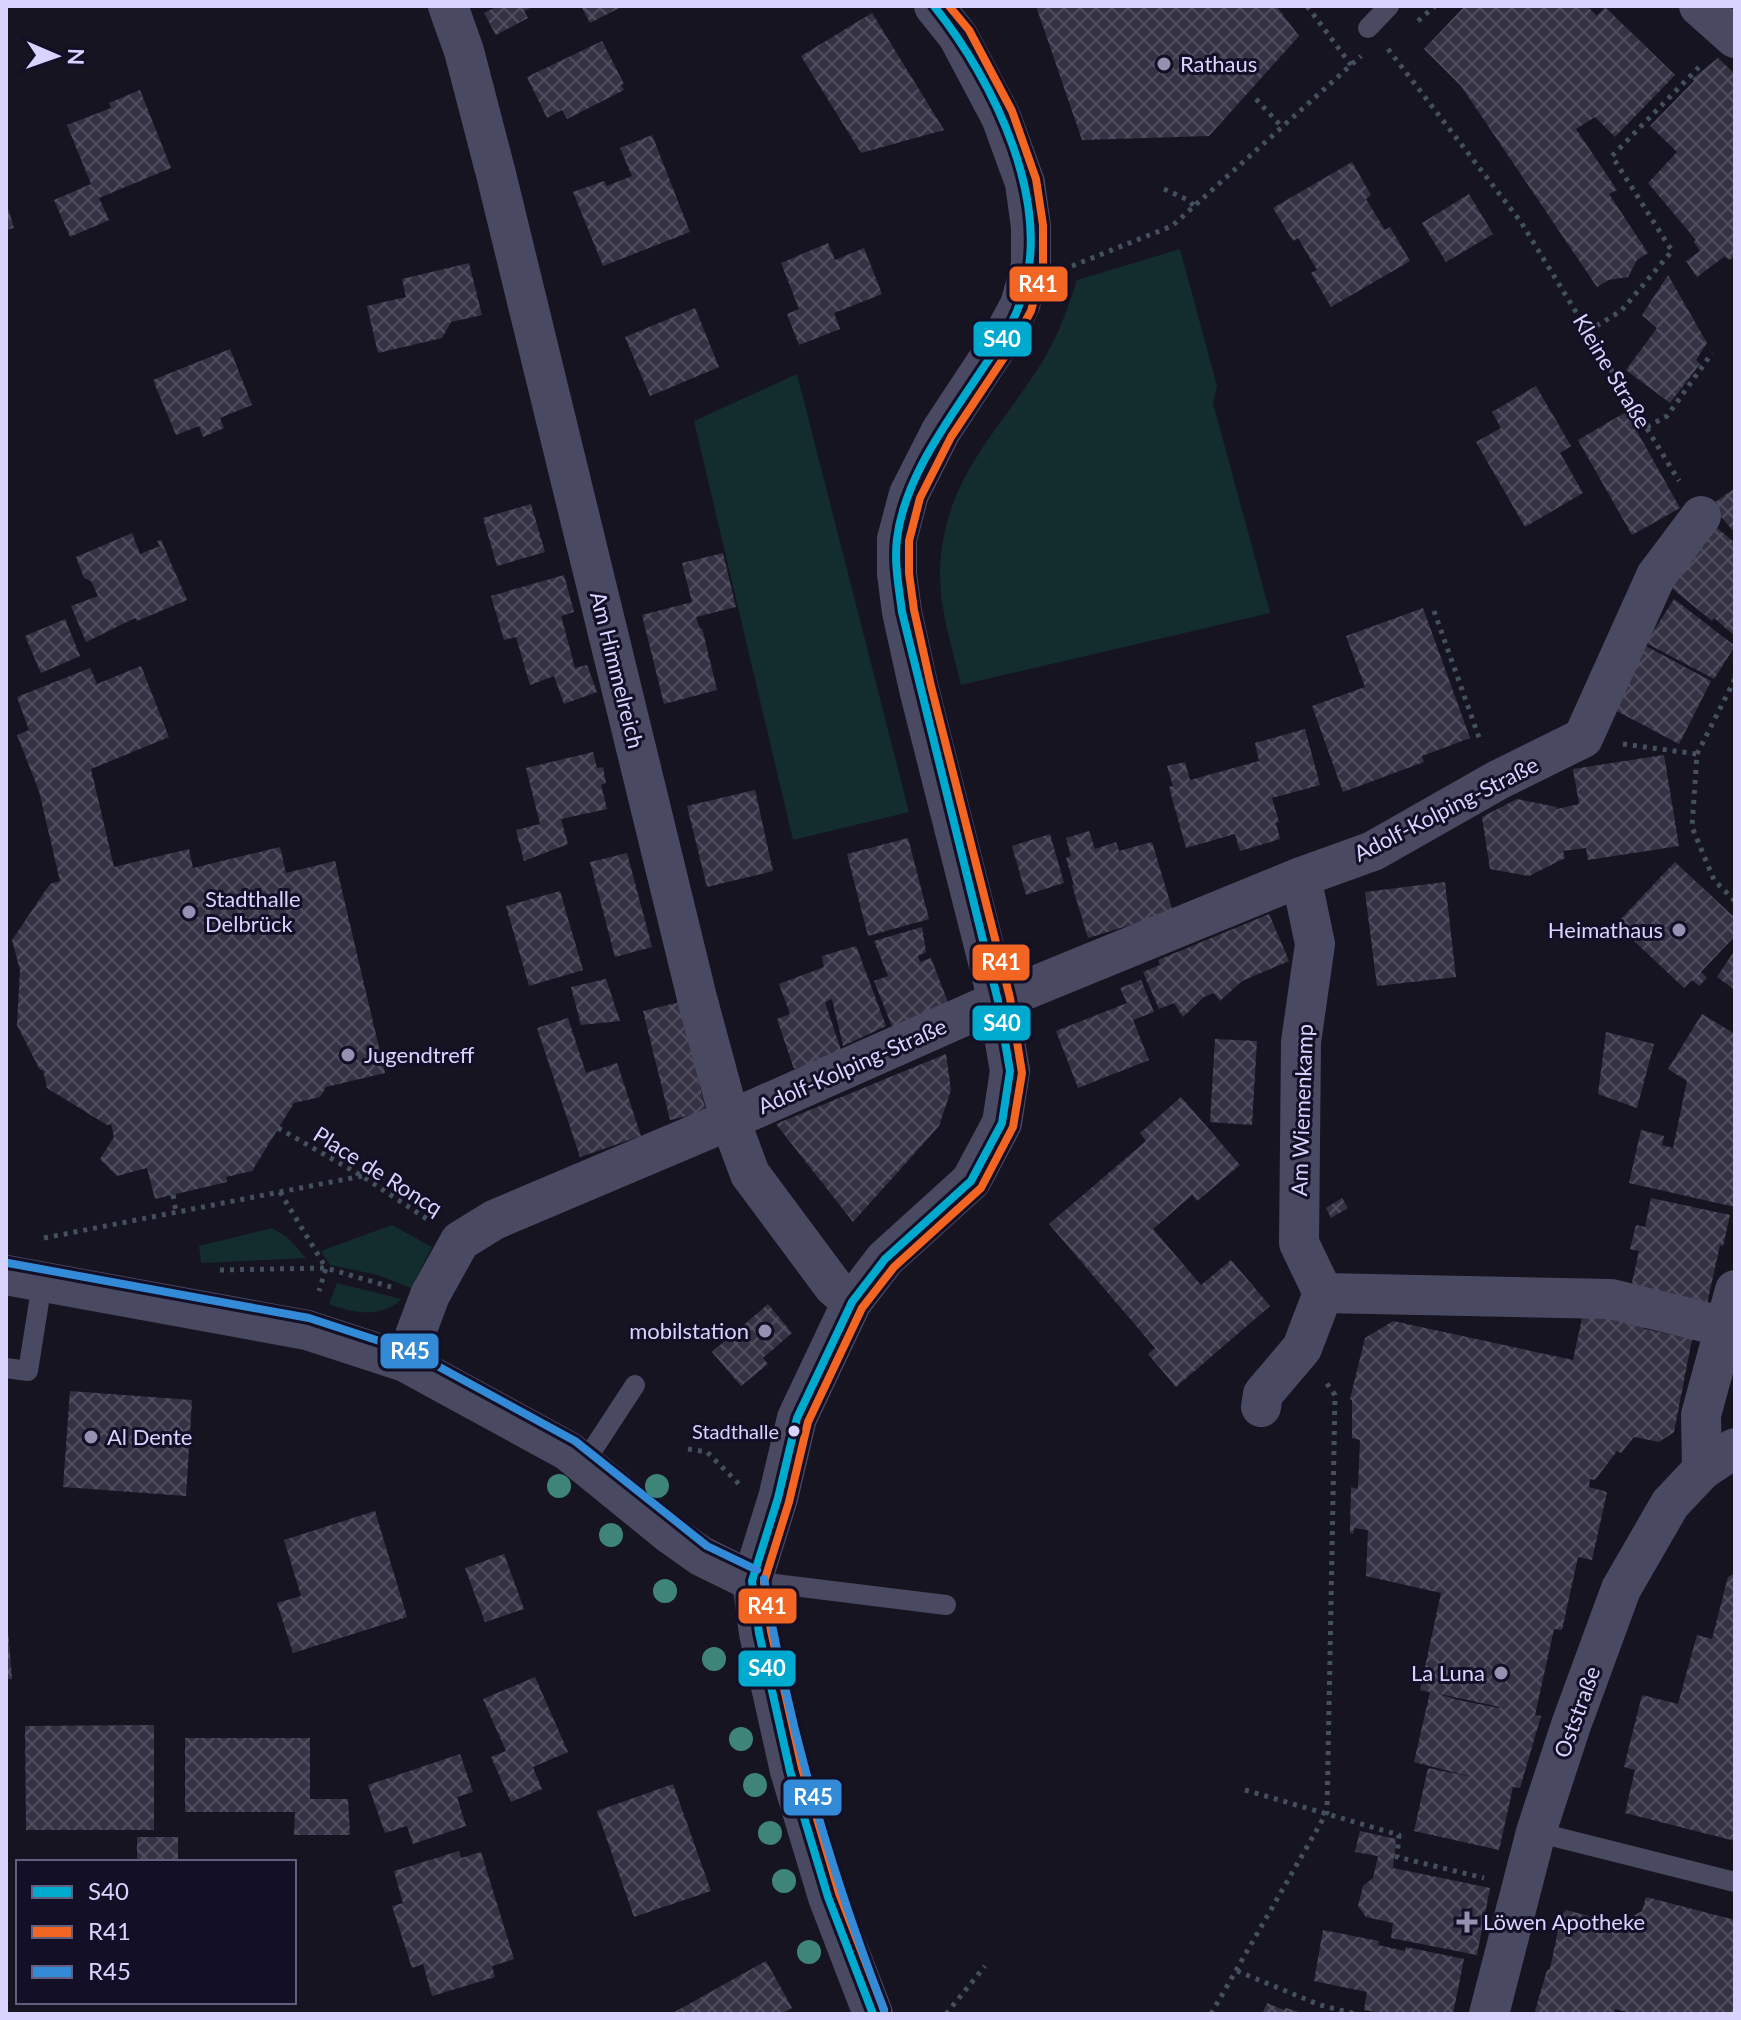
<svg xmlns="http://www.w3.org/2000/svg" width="1741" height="2020" font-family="Lato,sans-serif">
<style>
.green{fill:#132c2d}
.building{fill:url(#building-cross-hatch);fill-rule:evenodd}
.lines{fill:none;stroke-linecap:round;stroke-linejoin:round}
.path{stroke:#44505f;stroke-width:5;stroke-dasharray:4 6;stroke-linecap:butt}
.service{stroke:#4a4962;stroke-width:20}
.minor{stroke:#4a4962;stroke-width:40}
.bus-1-casing{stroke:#130f26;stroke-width:14}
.bus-2-casing{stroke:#130f26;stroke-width:14}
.bus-3-casing{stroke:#130f26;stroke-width:14}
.bus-1{stroke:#00a9ce;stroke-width:8}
.bus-2{stroke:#f26522;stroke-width:8}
.bus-3{stroke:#338bd7;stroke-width:8}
.tree{fill:#3e8478}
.poi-dot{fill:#9591b1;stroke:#130f26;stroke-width:3}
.bus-dot{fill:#d9d4ff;stroke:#130f26;stroke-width:3}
.labels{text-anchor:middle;stroke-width:6;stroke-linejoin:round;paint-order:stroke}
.bus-label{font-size:20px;fill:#d9d4ff;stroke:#130f26;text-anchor:end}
.poi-label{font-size:22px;fill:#d9d4ff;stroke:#130f26;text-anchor:start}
.street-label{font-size:22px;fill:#d9d4ff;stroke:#130f26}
.line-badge{stroke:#130f26;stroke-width:3}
.badge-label{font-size:22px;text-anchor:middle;font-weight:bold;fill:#fff}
</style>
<defs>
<pattern id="building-cross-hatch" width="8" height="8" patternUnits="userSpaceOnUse" patternTransform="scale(2)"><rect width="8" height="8" fill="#343243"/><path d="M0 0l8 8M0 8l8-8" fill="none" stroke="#514f5f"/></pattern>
</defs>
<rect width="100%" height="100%" fill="#161421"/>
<g class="green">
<path d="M 1180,249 L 1217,386 L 1213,403 L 1270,613 L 961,685 C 952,647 939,609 940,570 C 943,478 1000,431 1044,359 C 1059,334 1068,307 1077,280 Z"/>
<path d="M 797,374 L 909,812 L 793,840 L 694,421 Z"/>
<path d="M 392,1225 L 432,1247 L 411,1288 L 378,1275 L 330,1265 L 321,1251 Z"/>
<path d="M 272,1228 L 287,1237 L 306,1258 L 201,1263 L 199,1246 Z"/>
<path d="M 337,1283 L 402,1299 C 379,1319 355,1313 329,1304 Z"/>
</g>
<g class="building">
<path d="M 498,6 L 534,6 L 524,11 L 528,18 L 496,35 L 484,13 Z"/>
<path d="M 581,6 L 623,6 L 590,23 Z"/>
<path d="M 1036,6 L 1276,6 L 1299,36 L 1209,136 L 1082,140 Z"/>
<path d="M 1465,6 L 1587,6 L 1597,16 L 1605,7 L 1675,75 L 1615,137 L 1595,117 L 1576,129 L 1617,190 L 1609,194 L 1648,253 L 1637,260 L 1628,277 L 1608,280 L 1597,287 L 1461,86 L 1424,49 Z"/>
<path d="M 872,13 L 944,130 L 861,153 L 801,56 Z"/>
<path d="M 602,41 L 624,84 L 621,85 L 624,90 L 567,119 L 562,110 L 547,118 L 527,77 Z"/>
<path d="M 1718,58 L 1735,74 L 1735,256 L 1729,260 L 1725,256 L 1697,277 L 1686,261 L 1700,251 L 1694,242 L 1696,240 L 1648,183 L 1677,152 L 1650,126 L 1694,81 L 1692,79 Z"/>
<path d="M 140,90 L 171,168 L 99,198 L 109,220 L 70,237 L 54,200 L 91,184 L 67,125 L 111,108 L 109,103 Z"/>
<path d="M 652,135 L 690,232 L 603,266 L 573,192 L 604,181 L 607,186 L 632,176 L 620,148 Z"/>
<path d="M 1352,162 L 1371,195 L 1366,199 L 1385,230 L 1390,227 L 1410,261 L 1331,307 L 1311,273 L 1317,270 L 1298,238 L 1293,241 L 1273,208 Z"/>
<path d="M 1469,194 L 1493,234 L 1446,262 L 1422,223 Z"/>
<path d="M 6,202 L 14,228 L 6,230 Z"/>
<path d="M 828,243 L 835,260 L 864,248 L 882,294 L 834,313 L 840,329 L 799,345 L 787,314 L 799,309 L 781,263 Z"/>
<path d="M 469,263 L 482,315 L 451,322 L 442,338 L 378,353 L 367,306 L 406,297 L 402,279 Z"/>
<path d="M 1668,275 L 1707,343 L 1696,360 L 1700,364 L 1670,403 L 1626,370 L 1657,328 L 1642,315 Z"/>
<path d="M 695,308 L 719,367 L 650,396 L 625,337 Z"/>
<path d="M 230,349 L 252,405 L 220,418 L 224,428 L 203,437 L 199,426 L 176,435 L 153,380 Z"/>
<path d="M 1536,386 L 1571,446 L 1560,453 L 1583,493 L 1525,527 L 1476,442 L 1501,428 L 1492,412 Z"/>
<path d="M 1626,412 L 1680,508 L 1632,535 L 1578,440 Z"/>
<path d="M 1735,488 L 1735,533 L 1711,505 Z"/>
<path d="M 531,504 L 545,552 L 497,566 L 483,518 Z"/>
<path d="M 1716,527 L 1735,543 L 1735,636 L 1714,618 L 1712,621 L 1668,585 Z"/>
<path d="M 132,533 L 140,554 L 160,546 L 157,541 L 161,540 L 187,600 L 137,621 L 135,618 L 86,642 L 71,606 L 98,596 L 91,581 L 84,578 L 76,557 Z"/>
<path d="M 723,553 L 736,607 L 696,617 L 700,629 L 702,628 L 717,690 L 664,704 L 642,615 L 692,602 L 682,563 Z"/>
<path d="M 564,575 L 574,612 L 561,616 L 575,668 L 587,665 L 597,692 L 564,704 L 554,676 L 530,685 L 516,637 L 504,640 L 491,596 Z"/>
<path d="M 1674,599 L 1735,646 L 1714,679 L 1646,643 Z"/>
<path d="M 1423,608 L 1470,738 L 1422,756 L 1424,762 L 1343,792 L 1312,706 L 1365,687 L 1346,636 Z"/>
<path d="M 65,619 L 80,656 L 41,673 L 25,636 Z"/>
<path d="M 1646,646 L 1711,681 L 1679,744 L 1613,709 Z"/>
<path d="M 141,666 L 169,737 L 91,769 L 114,867 L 189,849 L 193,868 L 280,847 L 286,873 L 335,861 L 385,1073 L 326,1087 L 320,1097 L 294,1103 L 252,1171 L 226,1177 L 227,1182 L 155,1199 L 147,1168 L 117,1176 L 100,1159 L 114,1137 L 111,1124 L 107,1125 L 47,1088 L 43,1070 L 40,1070 L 17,1025 L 20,970 L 12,940 L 50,884 L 60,881 L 39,791 L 17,735 L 29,730 L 17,697 L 90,668 L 97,684 Z"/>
<path d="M 1305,729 L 1320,785 L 1272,798 L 1279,822 L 1276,823 L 1280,839 L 1240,851 L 1235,834 L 1186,848 L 1169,787 L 1173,786 L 1167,766 L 1185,762 L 1190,780 L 1259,761 L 1255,743 Z"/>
<path d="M 593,752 L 597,768 L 603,767 L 606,783 L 601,785 L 607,809 L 561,819 L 568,844 L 524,861 L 516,830 L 540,824 L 526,768 Z"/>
<path d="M 1664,755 L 1679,846 L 1588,860 L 1586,848 L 1563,851 L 1565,858 L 1529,876 L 1490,869 L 1482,817 L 1517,799 L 1557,807 L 1557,809 L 1579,804 L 1573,769 Z"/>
<path d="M 755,790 L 773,871 L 707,887 L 687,806 Z"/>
<path d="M 1089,831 L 1095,849 L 1116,842 L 1119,851 L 1152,842 L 1173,912 L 1088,938 L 1072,885 L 1074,885 L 1066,858 L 1071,856 L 1066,838 Z"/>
<path d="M 1050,834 L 1064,883 L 1026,895 L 1012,846 Z"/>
<path d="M 908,838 L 929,919 L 868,936 L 847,854 Z"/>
<path d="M 627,853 L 652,947 L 615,957 L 590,862 Z"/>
<path d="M 1675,862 L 1735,918 L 1735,936 L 1701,972 L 1707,978 L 1699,986 L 1692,980 L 1684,988 L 1616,924 Z"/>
<path d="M 1445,882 L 1456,977 L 1377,986 L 1365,892 Z"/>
<path d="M 560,891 L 583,970 L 529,986 L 506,906 Z"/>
<path d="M 1269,914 L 1289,961 L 1242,981 L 1220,1001 L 1214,993 L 1204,997 L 1183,1017 L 1174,1003 L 1159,1009 L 1143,972 L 1160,965 L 1158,960 Z"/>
<path d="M 922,927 L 926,952 L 918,956 L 920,962 L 931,958 L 949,1005 L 893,1029 L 874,981 L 888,976 L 874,941 Z"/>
<path d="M 856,946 L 886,1026 L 843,1046 L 832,999 L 825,1002 L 842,1053 L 794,1069 L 777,1019 L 790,1014 L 779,984 L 824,967 L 822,956 Z"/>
<path d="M 1735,950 L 1735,990 L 1717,977 Z"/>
<path d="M 606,979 L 620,1021 L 581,1025 L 571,987 Z"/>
<path d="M 1141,980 L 1154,1012 L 1133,1020 L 1149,1060 L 1078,1088 L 1056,1031 L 1127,1003 L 1120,988 Z"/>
<path d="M 680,1002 L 706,1112 L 670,1120 L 643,1011 Z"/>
<path d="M 1702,1014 L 1735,1034 L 1735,1207 L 1629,1183 L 1641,1130 L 1664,1136 L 1662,1145 L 1673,1148 L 1687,1081 L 1668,1069 Z"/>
<path d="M 568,1018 L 586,1073 L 617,1063 L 641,1136 L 580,1157 L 537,1028 Z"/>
<path d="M 1606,1032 L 1654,1044 L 1637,1108 L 1598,1094 Z"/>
<path d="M 1215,1039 L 1257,1041 L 1252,1125 L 1210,1122 Z"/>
<path d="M 946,1054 L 951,1090 L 939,1126 L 853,1222 L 776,1124 Z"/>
<path d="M 1181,1097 L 1240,1165 L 1197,1201 L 1192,1195 L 1153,1229 L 1201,1285 L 1231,1260 L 1270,1306 L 1176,1387 L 1148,1354 L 1155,1348 L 1049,1224 L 1146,1141 L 1140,1133 Z"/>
<path d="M 1342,1198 L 1348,1208 L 1331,1218 L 1326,1208 Z"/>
<path d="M 1651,1198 L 1730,1215 L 1723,1246 L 1720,1245 L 1707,1304 L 1631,1287 L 1639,1251 L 1630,1249 L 1636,1225 L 1645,1227 Z"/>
<path d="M 768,1304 L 792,1333 L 763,1358 L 768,1364 L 741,1386 L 712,1352 Z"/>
<path d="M 1584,1309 L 1645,1323 L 1644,1329 L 1692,1339 L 1674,1432 L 1659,1442 L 1634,1437 L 1621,1453 L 1617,1451 L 1595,1480 L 1590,1479 L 1589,1487 L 1607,1492 L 1592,1560 L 1578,1557 L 1562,1630 L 1554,1629 L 1535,1715 L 1541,1716 L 1520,1788 L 1513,1787 L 1499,1850 L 1414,1831 L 1428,1768 L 1472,1777 L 1414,1762 L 1430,1692 L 1420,1690 L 1441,1593 L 1366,1576 L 1368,1530 L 1354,1528 L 1353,1534 L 1350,1533 L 1351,1487 L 1358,1489 L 1360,1440 L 1352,1438 L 1352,1400 L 1350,1399 L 1365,1338 L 1393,1321 L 1573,1360 ZM 1435,1693 L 1500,1707 L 1499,1708 L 1458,1700 Z"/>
<path d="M 70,1391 L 192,1400 L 186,1496 L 63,1487 Z"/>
<path d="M 375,1511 L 407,1617 L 293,1653 L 277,1603 L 301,1596 L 284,1540 Z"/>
<path d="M 504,1554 L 524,1609 L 485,1622 L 465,1568 Z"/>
<path d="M 1735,1573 L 1735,1841 L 1625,1813 L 1635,1770 L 1624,1767 L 1642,1695 L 1678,1704 L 1697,1635 L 1712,1639 L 1728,1577 Z"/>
<path d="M 8,1630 L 12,1679 L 6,1679 L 6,1631 Z"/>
<path d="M 535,1677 L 568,1752 L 533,1767 L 542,1789 L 511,1802 L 491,1757 L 506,1751 L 483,1699 Z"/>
<path d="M 154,1725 L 154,1830 L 26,1830 L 25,1726 Z"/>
<path d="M 185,1738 L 310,1738 L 310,1799 L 348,1799 L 350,1835 L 294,1835 L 295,1812 L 185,1812 Z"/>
<path d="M 460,1754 L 473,1792 L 457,1797 L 466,1826 L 413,1844 L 407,1826 L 385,1833 L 368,1785 Z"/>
<path d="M 673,1784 L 711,1891 L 634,1917 L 597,1811 Z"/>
<path d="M 1360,1831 L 1396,1839 L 1393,1868 L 1490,1888 L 1477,1955 L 1391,1938 L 1393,1923 L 1366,1917 L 1358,1906 L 1363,1886 L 1373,1878 L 1378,1856 L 1355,1852 Z"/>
<rect x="137" y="1837" width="41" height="25"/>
<path d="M 459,1851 L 461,1858 L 481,1852 L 514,1959 L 492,1966 L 495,1977 L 432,1996 L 423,1964 L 412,1968 L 392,1906 L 403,1903 L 394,1871 Z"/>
<path d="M 1646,1897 L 1735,1920 L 1735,2014 L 1634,2014 L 1615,2009 L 1614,2014 L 1537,2014 L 1535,2011 L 1547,1970 L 1550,1969 L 1561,1916 L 1566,1910 L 1619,1924 L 1642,1911 Z"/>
<path d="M 1323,1930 L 1379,1941 L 1378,1945 L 1405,1951 L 1406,1947 L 1464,1959 L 1453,2014 L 1388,2014 L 1364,2010 L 1367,1992 L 1314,1981 Z"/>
<path d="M 766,1961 L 792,2008 L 781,2014 L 671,2014 Z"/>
<path d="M 1267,2003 L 1284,2010 L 1286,2008 L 1306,2014 L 1262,2014 Z"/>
</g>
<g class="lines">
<g class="path">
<path d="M 1307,6 L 1351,65"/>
<path d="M 1418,21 L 1435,6"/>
<path d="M 1388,49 L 1521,222 L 1679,481"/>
<path d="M 1256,99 L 1282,127"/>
<path d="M 1164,189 L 1188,200 L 1194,206"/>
<path d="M 1072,266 L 1172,226 L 1361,56"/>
<path d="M 1588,331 L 1621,311 L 1672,251 L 1612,156 L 1702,64"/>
<path d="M 1647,427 L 1667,416 L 1712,353"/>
<path d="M 1434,611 L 1481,743"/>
<path d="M 1735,679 L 1697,754 L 1692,827 L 1714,880 L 1735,901"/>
<path d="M 1623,744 L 1697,754"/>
<path d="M 278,1128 L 362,1176 L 427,1219"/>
<path d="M 280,1192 L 326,1268 L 319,1291"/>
<path d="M 173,1195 L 176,1212"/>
<path d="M 44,1238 L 362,1176"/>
<path d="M 220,1270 L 326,1268 L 391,1287"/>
<path d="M 688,1449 L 707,1452 L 740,1485"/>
<path d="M 1245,1790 L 1399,1835 L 1397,1857 L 1484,1878"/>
<path d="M 1237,1971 L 1320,2005 L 1356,2014"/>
<path d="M 946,2014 L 985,1966"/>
<path d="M 1211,2014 L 1327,1812 L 1335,1395 L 1325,1381"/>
</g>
<g class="service">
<path d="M 1368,28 L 1389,6"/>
<path d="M 6,1368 L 28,1371 L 42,1283"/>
<path d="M 584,1463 L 635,1385"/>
<path d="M 752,1581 L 946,1605"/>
<path d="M 1536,1832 L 1735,1882"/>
</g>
<g class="minor">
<path d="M 448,6 L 464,51 L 496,174 L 697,998 L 730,1120 L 750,1174 L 834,1287 L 852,1302"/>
<path d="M 1699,6 L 1735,38"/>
<path d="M 6,1275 L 307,1330 L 405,1362 L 568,1451 L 670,1534 L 701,1556 L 752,1581"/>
<path d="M 1323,1293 L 1611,1299 L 1725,1327"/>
<path d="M 405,1362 L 430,1295 L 460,1241 L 494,1220 L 730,1120 L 998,1001 L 1301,877 L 1373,851 L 1498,780 L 1583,738 L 1656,576 L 1701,516"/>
<path d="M 1261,1407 L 1263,1394 L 1302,1348 L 1323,1293 L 1299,1243 L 1301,1042 L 1315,944 L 1301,877"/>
<path d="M 1702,1470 L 1701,1415 L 1735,1290"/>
<path d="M 873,2014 L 828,1897 L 790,1771 L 759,1633 L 752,1581 L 778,1498 L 797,1418 L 852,1302 L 885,1259 L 971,1181 L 1002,1123 L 1010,1071 L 998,1001 L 919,689 L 902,612 L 897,574 L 897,539 L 909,494 L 941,431 L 1001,340 L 1020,305 L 1031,265 L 1031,227 L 1025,183 L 1001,117 L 958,36 L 934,6"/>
<path d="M 1489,2014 L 1536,1832 L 1571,1725 L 1621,1589 L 1670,1504 L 1702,1470 L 1735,1448"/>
</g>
<g class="bus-1-casing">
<path id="bus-1" d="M 873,2014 L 828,1897 L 790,1771 L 759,1633 L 752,1581 L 778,1498 L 797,1418 L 852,1302 L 885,1259 L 971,1181 L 1002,1123 L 1010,1071 L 998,1001 L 902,612 C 899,588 894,563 897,539 C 904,480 945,425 977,377 C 992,354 1011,330 1020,303 C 1056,206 994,81 934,6"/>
</g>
<g class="bus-2-casing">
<path id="bus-2" d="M 884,2010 L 839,1893 L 802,1768 L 771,1631 L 764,1582 L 789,1502 L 808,1422 L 862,1308 L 894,1267 L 981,1188 L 1013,1127 L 1022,1073 L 1010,998 L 931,686 L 914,610 L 909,573 L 909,541 L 920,498 L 951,437 L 1011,347 L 1031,311 L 1043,266 L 1043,225 L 1036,179 L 1012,111 L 969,30 L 949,6"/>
</g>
<g class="bus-3-casing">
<g id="bus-3">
<path d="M 8,1263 L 309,1318 L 410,1351 L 575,1441 L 707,1546 L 757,1570"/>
<path d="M 764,1579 C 788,1728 830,1869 884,2010"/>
</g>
</g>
<use href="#bus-1" class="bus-1"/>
<use href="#bus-2" class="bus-2"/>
<use href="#bus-3" class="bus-3"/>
</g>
<g class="tree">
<circle cx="559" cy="1486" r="12"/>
<circle cx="657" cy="1486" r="12"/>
<circle cx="611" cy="1535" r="12"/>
<circle cx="665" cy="1591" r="12"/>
<circle cx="714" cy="1659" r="12"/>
<circle cx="741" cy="1739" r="12"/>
<circle cx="755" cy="1785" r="12"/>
<circle cx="770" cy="1833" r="12"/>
<circle cx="784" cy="1881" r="12"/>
<circle cx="809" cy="1952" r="12"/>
</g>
<g class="poi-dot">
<circle cx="1164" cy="64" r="8"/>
<circle cx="189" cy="912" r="8"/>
<circle cx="1679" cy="930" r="8"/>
<circle cx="348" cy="1055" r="8"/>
<circle cx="765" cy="1331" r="8"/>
<circle cx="91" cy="1437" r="8"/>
<circle cx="1501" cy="1673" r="8"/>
<path d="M1463 1910h8v8h8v8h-8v8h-8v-8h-8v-8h8z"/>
</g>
<circle class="bus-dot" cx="794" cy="1431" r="7"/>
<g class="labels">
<g class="bus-label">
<text x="779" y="1439">Stadthalle</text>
</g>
<g class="poi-label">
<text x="1180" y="72">Rathaus</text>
<text x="205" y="907">Stadthalle<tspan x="205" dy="25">Delbrück</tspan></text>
<text x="1663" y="938" text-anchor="end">Heimathaus</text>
<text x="364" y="1063">Jugendtreff</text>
<text x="749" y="1339" text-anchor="end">mobilstation</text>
<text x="107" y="1445">Al Dente</text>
<text x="1485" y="1681" text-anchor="end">La Luna</text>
<text x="1483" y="1930">Löwen Apotheke</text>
</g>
<g class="street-label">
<text transform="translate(1612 371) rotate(59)" y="8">Kleine Straße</text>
<text transform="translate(617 670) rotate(76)" y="8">Am Himmelreich</text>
<text transform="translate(1446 809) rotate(-27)" y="8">Adolf-Kolping-Straße</text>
<text transform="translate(852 1066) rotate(-24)" y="8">Adolf-Kolping-Straße</text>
<text transform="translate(1302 1110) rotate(-88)" y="8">Am Wiemenkamp</text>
<text transform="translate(378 1171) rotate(32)" y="8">Place de Roncq</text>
<text transform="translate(1577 1712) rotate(-70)" y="8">Oststraße</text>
</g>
</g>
<g class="line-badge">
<rect x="1008" y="265" width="61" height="38" rx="8" fill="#f26522"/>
<rect x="972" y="320" width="61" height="38" rx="8" fill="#00a9ce"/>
<rect x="971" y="943" width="60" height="39" rx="8" fill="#f26522"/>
<rect x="971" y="1004" width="61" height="38" rx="8" fill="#00a9ce"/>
<rect x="379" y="1332" width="61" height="38" rx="8" fill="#338bd7"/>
<rect x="737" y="1587" width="61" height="38" rx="8" fill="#f26522"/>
<rect x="737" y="1649" width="60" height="39" rx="8" fill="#00a9ce"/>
<rect x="782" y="1778" width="61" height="39" rx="8" fill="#338bd7"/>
</g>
<g class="badge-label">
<text x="1038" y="292">R41</text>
<text x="1002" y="347">S40</text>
<text x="1001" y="970">R41</text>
<text x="1002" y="1031">S40</text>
<text x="410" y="1359">R45</text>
<text x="767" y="1614">R41</text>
<text x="767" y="1676">S40</text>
<text x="813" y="1805">R45</text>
</g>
<rect width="1741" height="2020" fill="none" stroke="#d9d4ff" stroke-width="16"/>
<rect x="16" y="1860" width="280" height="144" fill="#130f26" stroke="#625e7d" stroke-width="2"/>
<rect x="32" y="1886" width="40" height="12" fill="#00a9ce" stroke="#625e7d" stroke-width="2"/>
<text x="88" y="1900" font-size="24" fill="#d9d4ff">S40</text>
<rect x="32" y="1926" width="40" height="12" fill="#f26522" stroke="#625e7d" stroke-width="2"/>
<text x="88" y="1940" font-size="24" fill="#d9d4ff">R41</text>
<rect x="32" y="1966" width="40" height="12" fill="#338bd7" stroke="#625e7d" stroke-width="2"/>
<text x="88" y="1980" font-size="24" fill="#d9d4ff">R45</text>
<g transform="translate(56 56) rotate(92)" stroke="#130f26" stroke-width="6" paint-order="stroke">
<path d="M0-6L14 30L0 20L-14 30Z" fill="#d9d4ff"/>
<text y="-12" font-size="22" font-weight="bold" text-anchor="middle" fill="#d9d4ff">N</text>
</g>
</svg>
